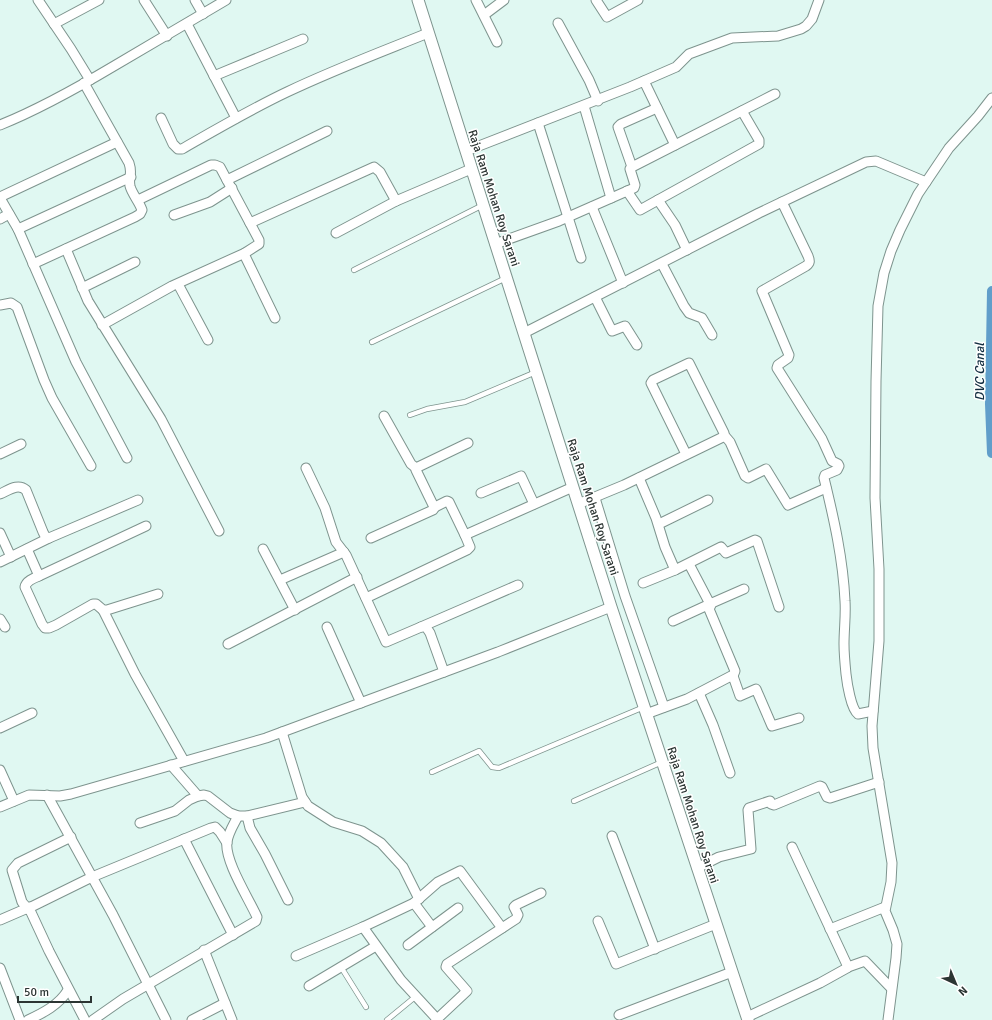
<svg xmlns="http://www.w3.org/2000/svg" width="992" height="1020" font-family="Signika,sans-serif">
<style>
.lines{fill:none;stroke-linecap:round;stroke-linejoin:round}
.canal{stroke:#619eca;stroke-width:10}
.service-casing{stroke:#7e948e;stroke-width:6}
.minor-casing{stroke:#7e948e;stroke-width:11}
.tertiary-casing{stroke:#7e948e;stroke-width:13}
.service{stroke:#fff;stroke-width:4.5}
.minor{stroke:#fff;stroke-width:9}
.tertiary{stroke:#fff;stroke-width:11}
.labels{text-anchor:middle;stroke-width:3;stroke-linejoin:round;paint-order:stroke}
.street-label{font-size:12px;fill:#2c3533;stroke:#fff}
.water-label{font-size:13px;font-style:italic;fill:#122d40;stroke:#fff}
</style>
<rect width="100%" height="100%" fill="#e0f8f2"/>
<g class="lines">
<path class="canal" d="M 992,291 L 990,404 L 992,453"/>
<g class="service-casing">
<g id="service">
<path d="M 354,270 L 483,205"/>
<path d="M 372,342 L 506,278"/>
<path d="M 410,415 L 427,409 L 465,402 L 536,372"/>
<path d="M 432,772 L 479,751 L 492,767 L 499,768 L 644,707"/>
<path d="M 574,801 L 662,762"/>
<path d="M 341,967 L 366,1007"/>
<path d="M 387,1020 L 415,997"/>
</g>
</g>
<g class="minor-casing">
<g id="minor">
<path d="M 38,0 L 71,49 L 90,80"/>
<path d="M 144,0 L 167,36"/>
<path d="M 195,0 L 203,14"/>
<path d="M 476,0 L 497,42"/>
<path d="M 596,0 L 607,17 L 638,0"/>
<path d="M 484,15 L 504,0"/>
<path d="M 558,23 L 589,80 L 598,101"/>
<path d="M 54,24 L 99,0"/>
<path d="M 187,24 L 236,118"/>
<path d="M 214,76 L 303,39"/>
<path d="M 644,81 L 675,145"/>
<path d="M 584,106 L 611,198"/>
<path d="M 161,118 L 173,144 L 178,149 L 182,149 C 217,129 251,109 287,92 C 333,70 381,52 428,33"/>
<path d="M 538,123 L 581,258"/>
<path d="M 0,125 C 40,109 77,88 114,66 C 151,44 189,22 226,0"/>
<path d="M 466,151 L 630,87 L 676,67 L 689,54 L 732,38 L 778,36 L 801,29 L 806,26 L 812,19 L 819,0"/>
<path d="M 632,167 L 618,127 L 621,124 L 657,108"/>
<path d="M 227,180 L 327,131"/>
<path d="M 627,191 L 640,210 L 658,200"/>
<path d="M 0,197 L 117,142"/>
<path d="M 0,198 L 18,229 L 76,362 L 127,458"/>
<path d="M 138,200 L 211,165 L 215,165 L 220,167 L 259,240 L 259,244 L 245,253 L 245,256 L 275,318"/>
<path d="M 782,202 L 808,256 C 810,261 810,263 806,266 L 762,291 L 789,355 L 788,358 L 778,365 L 777,368 L 822,439 L 832,461 L 838,464 L 839,466 L 837,470 L 825,475 L 824,478 C 834,519 843,559 845,601 C 846,615 844,629 844,644 C 844,653 845,664 846,674 C 847,683 851,709 858,714 L 873,711"/>
<path d="M 592,207 L 623,283"/>
<path d="M 174,215 L 210,202 L 232,188"/>
<path d="M 0,219 L 9,214"/>
<path d="M 250,223 L 374,167 L 380,172 L 396,201"/>
<path d="M 18,229 L 131,177"/>
<path d="M 336,233 L 396,201 L 471,169"/>
<path d="M 495,244 L 559,221 L 634,188 L 635,185 L 630,169 L 632,167 L 775,94"/>
<path d="M 66,249 L 88,301 L 161,419 L 219,531"/>
<path d="M 687,250 L 675,225 L 658,200 L 759,144 L 759,140 L 742,111"/>
<path d="M 33,264 L 135,217 L 140,214 L 142,210 C 139,201 132,194 130,186 C 128,176 133,175 129,163 L 84,83"/>
<path d="M 662,264 L 684,306 L 689,313 L 702,318 L 712,335"/>
<path d="M 178,284 L 208,340"/>
<path d="M 82,288 L 135,262"/>
<path d="M 595,297 L 612,331 L 625,326 L 637,345"/>
<path d="M 0,305 L 11,303 L 17,307 L 44,380 L 52,398 L 91,466"/>
<path d="M 102,325 L 172,286 L 245,253"/>
<path d="M 524,333 L 759,213 L 866,162 L 876,161 L 926,182"/>
<path d="M 384,416 L 411,464 L 416,468"/>
<path d="M 724,435 L 730,442 L 745,476 L 748,478 L 766,469 L 788,505 L 826,488"/>
<path d="M 0,454 L 21,444"/>
<path d="M 306,468 L 325,508 L 336,542 L 346,555 L 386,642 L 421,627 L 426,627 L 430,633 L 444,672"/>
<path d="M 639,478 L 656,518 L 665,547 L 675,570 L 721,547 L 726,553 L 755,540 L 757,541 L 779,607"/>
<path d="M 481,493 L 521,476 L 534,504"/>
<path d="M 0,494 C 9,490 18,483 26,490 L 43,532 L 45,536 L 49,538 L 138,500"/>
<path d="M 595,498 L 625,596 L 664,707"/>
<path d="M 578,504 L 624,485 L 723,437 L 724,433 L 689,363 L 653,380 L 651,383 L 686,454"/>
<path d="M 659,524 L 708,500"/>
<path d="M 146,526 L 39,576 C 34,578 26,581 25,587 L 42,624 L 45,628 L 49,628 L 56,625 L 93,604 L 96,604 L 103,610 L 107,610 L 158,594"/>
<path d="M 0,533 L 11,557"/>
<path d="M 465,535 L 449,502 L 447,501 L 435,507 L 434,507 L 416,470 L 418,467 L 468,443"/>
<path d="M 371,538 L 433,510 L 435,507"/>
<path d="M 27,549 L 39,576"/>
<path d="M 263,549 L 295,610"/>
<path d="M 0,562 L 49,538"/>
<path d="M 689,564 L 710,604"/>
<path d="M 280,580 L 344,552"/>
<path d="M 643,583 L 675,570"/>
<path d="M 366,598 L 467,550 L 470,547 L 465,535 L 573,487"/>
<path d="M 103,610 L 135,674 L 184,761"/>
<path d="M 0,619 L 5,627"/>
<path d="M 673,621 L 712,603"/>
<path d="M 327,627 L 361,703"/>
<path d="M 421,627 L 518,585"/>
<path d="M 228,644 L 357,577"/>
<path d="M 733,676 L 735,671 L 709,609 L 712,603 L 744,589"/>
<path d="M 699,693 L 713,725 L 730,773"/>
<path d="M 646,714 L 687,699 L 731,676 L 733,676 L 740,696 L 756,689 L 772,726 L 799,718"/>
<path d="M 0,728 L 32,713"/>
<path d="M 282,732 L 302,797 L 308,806 L 333,822 L 362,831 L 381,843 L 403,867 L 419,899"/>
<path d="M 171,765 L 198,796"/>
<path d="M 0,770 L 14,801"/>
<path d="M 47,795 L 113,915 L 166,1020"/>
<path d="M 0,807 L 29,795 L 60,796 L 71,794 L 266,738 L 498,652 L 611,607"/>
<path d="M 247,816 L 250,828 L 265,854 L 288,900"/>
<path d="M 140,823 L 175,811 L 189,800 L 198,796 L 204,795 L 208,796 L 230,813 L 238,816 L 247,816 L 305,802"/>
<path d="M 612,836 L 655,949"/>
<path d="M 184,839 L 233,935"/>
<path d="M 697,868 L 719,857 L 751,849 L 748,810 L 749,808 L 770,801 L 771,804 L 774,805 L 820,786 L 822,787 L 827,797 L 830,798 L 879,782"/>
<path d="M 414,903 L 432,927"/>
<path d="M 29,910 L 22,902 L 12,870 L 18,863 L 71,837"/>
<path d="M 0,920 L 30,907"/>
<path d="M 598,921 L 616,964 L 716,924"/>
<path d="M 363,927 L 401,980 L 437,1019"/>
<path d="M 830,929 L 885,907"/>
<path d="M 408,945 L 458,908"/>
<path d="M 204,950 L 232,1020"/>
<path d="M 296,956 L 363,927 L 414,903 L 438,882 L 460,871 L 502,928"/>
<path d="M 848,967 L 865,961 L 891,988"/>
<path d="M 0,968 L 20,1020"/>
<path d="M 309,986 L 376,946"/>
<path d="M 619,1015 L 732,972"/>
<path d="M 747,1017 L 820,983 L 847,968 L 848,967 L 792,847"/>
<path d="M 28,1020 C 43,1013 59,1005 68,990"/>
<path d="M 85,1020 L 49,951 L 29,908 L 92,877 L 211,828 L 215,827 L 220,832 L 227,843"/>
<path d="M 93,1020 L 123,999 L 256,921 L 257,917 C 249,899 224,860 227,842 C 228,833 234,824 238,816"/>
<path d="M 192,1020 L 225,1003"/>
<path d="M 436,1020 L 467,991 L 446,967 L 447,964 L 516,919 L 518,915 L 514,907 L 516,905 L 541,893"/>
<path d="M 888,1020 L 896,958 L 897,944 L 893,930 L 885,911 L 891,882 L 892,863 L 873,748 L 872,726 L 879,641 L 879,569 L 875,498 L 876,381 L 878,306 L 884,273 L 891,251 L 900,230 L 918,194 L 949,148 L 978,116 L 992,98"/>
</g>
</g>
<g class="tertiary-casing">
<path id="tertiary" d="M 418,0 L 611,607 L 748,1020"/>
</g>
<use href="#service" class="service"/>
<use href="#minor" class="minor"/>
<use href="#tertiary" class="tertiary"/>
</g>
<g class="labels">
<g class="street-label">
<text transform="translate(494 198) rotate(72)" y="4">Raja Ram Mohan Roy Sarani</text>
<text transform="translate(593 507) rotate(72)" y="4">Raja Ram Mohan Roy Sarani</text>
<text transform="translate(693 815) rotate(72)" y="4">Raja Ram Mohan Roy Sarani</text>
</g>
<g class="water-label">
<text transform="translate(979 372) rotate(-90)" y="5">DVC Canal</text>
</g>
</g>
<g transform="translate(956 984) rotate(136)" stroke="#ffffff" stroke-width="3" paint-order="stroke">
<path d="M0-3L7 15L0 10L-7 15Z" fill="#2c3533"/>
<text y="-6" font-size="11" font-weight="bold" text-anchor="middle" fill="#2c3533">N</text>
</g>
<path d="M18 996v6h73v-6" fill="none" stroke="#2c3533" stroke-width="2"/>
<text x="24" y="996" font-size="12" fill="#2c3533" stroke="#ffffff" stroke-width="3" paint-order="stroke">50 m</text>
</svg>
